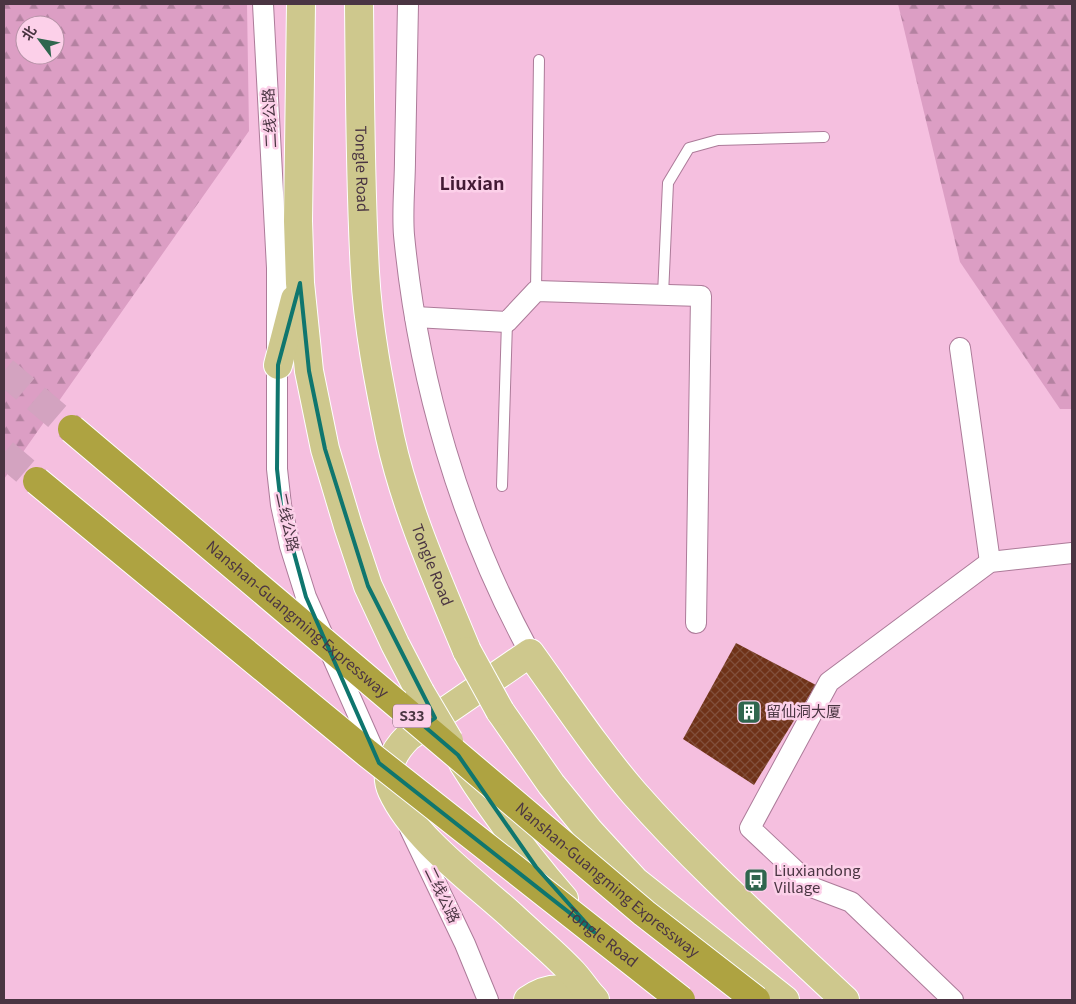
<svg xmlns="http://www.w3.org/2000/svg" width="1076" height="1004" font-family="Georgia,'Noto Sans SC',serif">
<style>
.forest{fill:url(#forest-firs);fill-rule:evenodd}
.building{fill:url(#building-cross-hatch)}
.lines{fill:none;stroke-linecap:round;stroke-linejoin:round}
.highway-tunnel{stroke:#d3a3c0;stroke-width:28;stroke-dasharray:28 14;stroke-linecap:butt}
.lane-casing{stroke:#ac7b99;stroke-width:12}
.street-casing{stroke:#ac7b99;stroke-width:22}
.primary-casing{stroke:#fff;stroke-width:30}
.lane{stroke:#fff;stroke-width:10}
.street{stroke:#fff;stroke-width:20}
.primary{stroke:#cec88d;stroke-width:28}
.primary-bridge-casing{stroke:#fff;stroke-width:30;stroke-linecap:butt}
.highway-bridge-casing{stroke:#fff;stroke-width:30;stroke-linecap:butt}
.primary-bridge{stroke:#cec88d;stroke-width:28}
.highway-bridge{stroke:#aea341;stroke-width:28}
.marked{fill:none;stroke:#0f766e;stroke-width:4;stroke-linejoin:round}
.labels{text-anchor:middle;stroke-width:5;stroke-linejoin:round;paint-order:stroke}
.shield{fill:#fcd0e9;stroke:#7f6474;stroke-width:1}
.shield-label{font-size:14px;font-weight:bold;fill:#4a3542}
.street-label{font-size:15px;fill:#4a3542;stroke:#fcd0e9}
.poi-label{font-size:15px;fill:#4a3542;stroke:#fcd0e9;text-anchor:start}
.quarter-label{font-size:18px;font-weight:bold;fill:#431a35;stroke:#fcd0e9}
</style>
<defs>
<pattern id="forest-firs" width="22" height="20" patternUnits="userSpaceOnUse" patternTransform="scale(1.25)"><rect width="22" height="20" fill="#dc9ec4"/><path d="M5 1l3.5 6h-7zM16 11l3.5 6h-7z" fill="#b482a1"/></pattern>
<pattern id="building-cross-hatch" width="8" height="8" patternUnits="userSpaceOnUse" patternTransform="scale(1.25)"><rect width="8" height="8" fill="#6f3218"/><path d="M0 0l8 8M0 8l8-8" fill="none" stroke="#814f3b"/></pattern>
</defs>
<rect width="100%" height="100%" fill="#f5bfdf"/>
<g class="forest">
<path d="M 4,4 L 247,4 L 249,131 L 4,479 ZM 25,25 L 55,25 L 55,55 L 25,55 Z"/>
<path d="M 898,4 L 1072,4 L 1072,409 L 1060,409 L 960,262 Z"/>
</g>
<path class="building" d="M 736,643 L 816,685 L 754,785 L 683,739 Z"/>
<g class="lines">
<g class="highway-tunnel">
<path d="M 4,371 L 72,429"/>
<path d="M 4,453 L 37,481"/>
</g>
<g class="lane-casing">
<g id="lane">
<path d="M 536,291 L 539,60"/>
<path d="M 663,295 L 668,183 L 689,148 L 718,140 L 824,137"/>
<path d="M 502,486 L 507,322"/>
</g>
</g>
<g class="street-casing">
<g id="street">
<path d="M 263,4 L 277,268 L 277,469 L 281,505 L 290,546 L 306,597 L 378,760"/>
<path d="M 408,4 C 407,56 406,107 405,159 C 405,184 402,210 404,235 C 418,380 460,525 530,653"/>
<path d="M 415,317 L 507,322 L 536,291 L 701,296 L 696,623"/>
<path d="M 960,348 L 990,562"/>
<path d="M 410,829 L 465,944 L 488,1000"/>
<path d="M 953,1000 L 851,902 L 814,888 L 750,828 L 829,682 L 990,562 L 1072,553"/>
</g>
</g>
<g class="primary-casing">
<g id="primary">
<path d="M 301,4 L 298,221 L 300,283 L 309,371 L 325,449 L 348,526 L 368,586 L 395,644 L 420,692"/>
<path id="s1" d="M 359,4 C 360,93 360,183 365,272 C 368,328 379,383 390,437 C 406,510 438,581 467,651"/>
<path d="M 278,365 L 295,299"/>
<path d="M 500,711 L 551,784 L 590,832 L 635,881 L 785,1000"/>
<path d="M 463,763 C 493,811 527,856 564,899"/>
<path d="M 528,1000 C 551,984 569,988 593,998"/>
<path d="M 595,1000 C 586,991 580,980 571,971 C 553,952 532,935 513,917 C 475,882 414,839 392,791 C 383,771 394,751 408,737 L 530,653 C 564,700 596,749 634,793 C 699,867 774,933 845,1000"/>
</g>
</g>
<use href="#lane" class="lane"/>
<use href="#street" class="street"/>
<use href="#primary" class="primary"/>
<g class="primary-bridge-casing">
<g id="primary-bridge">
<path d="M 467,651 L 500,711"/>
<path d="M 420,692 L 449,741"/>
</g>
</g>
<g class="highway-bridge-casing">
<g id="highway-bridge">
<path id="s2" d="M 72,429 L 644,913 L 756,1000"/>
<path id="s3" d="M 37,481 L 367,753 L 681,1000"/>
</g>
</g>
<use href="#primary-bridge" class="primary-bridge"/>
<use href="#highway-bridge" class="highway-bridge"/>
</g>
<path class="marked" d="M 300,283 L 309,371 L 325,449 L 368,586 L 435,718 L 424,726 L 458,755 L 536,867 L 594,932 L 379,763 L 306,597 L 281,505 L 277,469 L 278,365 Z"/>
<defs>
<g id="building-square" transform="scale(1.25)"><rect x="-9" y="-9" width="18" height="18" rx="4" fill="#2f664e" stroke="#fcd0e9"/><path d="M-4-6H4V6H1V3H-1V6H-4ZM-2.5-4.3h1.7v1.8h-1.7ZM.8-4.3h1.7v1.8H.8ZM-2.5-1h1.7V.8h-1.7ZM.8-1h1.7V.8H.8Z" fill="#fff"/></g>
<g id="bus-square" transform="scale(1.25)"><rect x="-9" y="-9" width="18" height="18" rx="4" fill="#2f664e" stroke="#fcd0e9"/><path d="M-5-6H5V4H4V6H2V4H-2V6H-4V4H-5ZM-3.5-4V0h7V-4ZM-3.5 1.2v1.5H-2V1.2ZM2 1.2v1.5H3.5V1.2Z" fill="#fff"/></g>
</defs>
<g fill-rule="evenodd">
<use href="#building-square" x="749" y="712"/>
<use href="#bus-square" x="756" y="880"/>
</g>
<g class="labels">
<rect class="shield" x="393" y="704.5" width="38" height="23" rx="4"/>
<g class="shield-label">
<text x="412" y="721">S33</text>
</g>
<g class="street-label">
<text transform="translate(270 118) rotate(-93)" y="5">二线公路</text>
<text dy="5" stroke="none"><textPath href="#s1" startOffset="165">Tongle Road</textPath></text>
<text transform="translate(287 522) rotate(78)" y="5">二线公路</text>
<text dy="5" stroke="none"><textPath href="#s1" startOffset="570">Tongle Road</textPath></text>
<text dy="5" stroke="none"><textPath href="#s2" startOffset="295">Nanshan-Guangming Expressway</textPath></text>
<text dy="5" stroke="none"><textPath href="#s2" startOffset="700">Nanshan-Guangming Expressway</textPath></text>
<text transform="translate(442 895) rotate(64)" y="5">二线公路</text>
<text dy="5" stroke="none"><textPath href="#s3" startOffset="726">Tongle Road</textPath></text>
</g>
<g class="poi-label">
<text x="766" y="717">留仙洞大厦</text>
<text x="774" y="876">Liuxiandong<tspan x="774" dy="17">Village</tspan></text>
</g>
<g class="quarter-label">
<text x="472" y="190">Liuxian</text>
</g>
</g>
<rect width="1076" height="1004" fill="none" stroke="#4a3542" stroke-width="10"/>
<g transform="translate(40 40) rotate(302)"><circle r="24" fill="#fcd0e9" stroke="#b592a6"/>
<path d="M0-4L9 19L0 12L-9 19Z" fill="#2f664e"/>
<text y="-8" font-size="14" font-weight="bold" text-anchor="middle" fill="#4a3542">北</text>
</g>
</svg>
